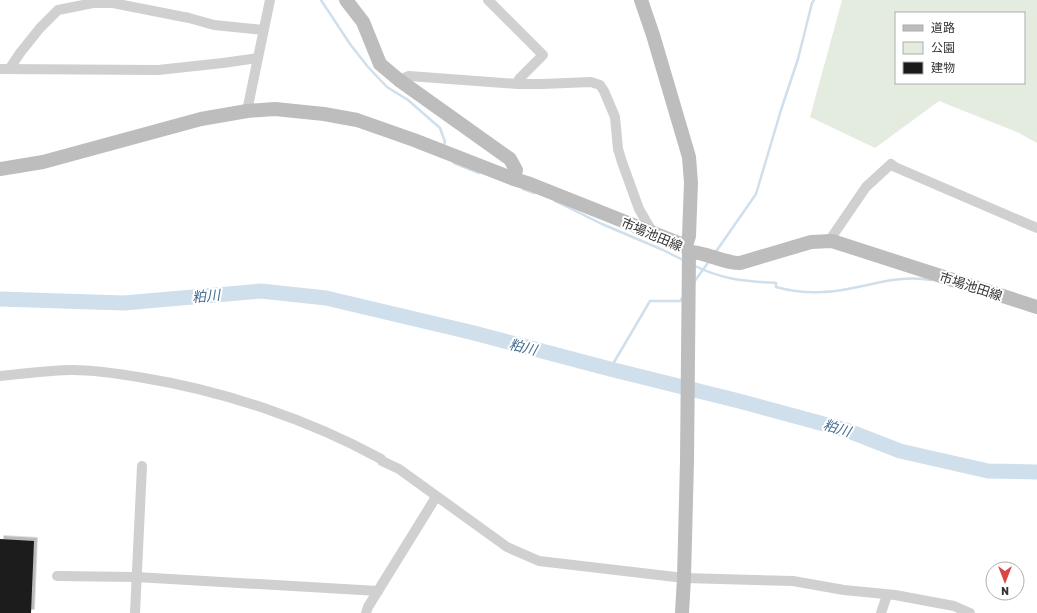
<svg xmlns="http://www.w3.org/2000/svg" width="1037" height="613" font-family="Rubik,'Noto Sans JP',sans-serif">
<style>
.green{fill:#e4ebdf;fill-rule:evenodd}
.lines{fill:none;stroke-linecap:round;stroke-linejoin:round}
.stream{stroke:#d0dfec;stroke-width:2.5}
.river{stroke:#d0dfec;stroke-width:15}
.building{fill:#1a1a1a;filter:url(#shadow)}
.street{stroke:#d0d0d0;stroke-width:10}
.secondary{stroke:#bdbdbd;stroke-width:14}
.labels{text-anchor:middle;stroke-width:4;stroke-linejoin:round;paint-order:stroke}
.street-label{font-size:13px;fill:#333;stroke:#fff}
.water-label{font-size:14px;font-style:italic;fill:#446d91;stroke:#fff}
</style>
<defs>
<filter id="shadow"><feDropShadow dx="3.5" dy="-3.5" stdDeviation="0" flood-color="#0004"/></filter>
</defs>
<rect width="100%" height="100%" fill="#fff"/>
<path class="green" d="M 842,0 L 1037,0 L 1037,143 L 1019,133 L 939,101 L 875,148 L 810,117 ZM 896,13 L 1024,13 L 1024,83 L 896,83 Z"/>
<g class="lines">
<g class="stream">
<path d="M 321,0 L 350,44 L 368,67 L 387,87 L 408,100 L 440,128 L 445,142 L 443,147"/>
<path d="M 454,163 L 479,173"/>
<path d="M 523,189 L 534,193"/>
<path d="M 555,201 L 602,224 L 663,250 L 685,261"/>
<path d="M 715,253 L 756,194 L 781,110 L 798,59 L 812,3 L 814,0"/>
<path d="M 693,265 C 723,280 744,281 776,283 L 776,287 C 791,291 807,293 822,292 C 859,291 894,273 931,280"/>
<path d="M 694,282 L 710,260"/>
<path d="M 610,369 L 650,301 L 680,301 L 683,297"/>
</g>
<path class="river" d="M 0,299 L 124,303 L 261,291 L 326,298 L 470,332 L 610,369 L 739,401 L 846,430 L 900,451 L 988,471 L 1037,472"/>
</g>
<path class="building" d="M 0,539 L 34,541 L 31,613 L 0,613 Z"/>
<g class="lines">
<g class="street">
<path d="M 488,0 L 543,55 L 519,79 L 518,84"/>
<path d="M 10,68 L 20,53 L 40,28 L 58,10 L 93,3 L 113,3 L 189,18 L 214,25 L 263,30"/>
<path d="M 0,69 L 158,70 L 223,63 L 258,58"/>
<path d="M 399,80 L 409,76 L 518,84 L 542,84 L 591,82 L 600,85 L 604,91 L 615,117 L 618,149 L 622,162 L 639,209 L 650,228 L 650,232"/>
<path d="M 247,111 L 270,0"/>
<path d="M 829,241 L 866,187 L 891,164 L 895,167 L 1037,228"/>
<path d="M 0,376 C 24,374 48,370 72,370 C 96,370 121,374 144,378 C 224,391 310,420 381,459 L 382,461 L 399,469 L 507,547 L 539,561 L 684,578 L 793,581 L 844,590 L 895,595 L 954,606 L 970,613"/>
<path d="M 57,576 L 136,577 L 378,591"/>
<path d="M 135,613 L 142,466"/>
<path d="M 366,613 L 368,607 L 436,497"/>
<path d="M 881,613 L 887,595"/>
</g>
<g class="secondary">
<path d="M 346,0 L 363,22 L 380,64 L 399,80 L 510,159 L 516,170 L 514,179 L 530,184 L 686,246 L 689,252 C 707,252 722,263 740,263 L 811,242 L 832,241 L 1037,307"/>
<path d="M 641,0 L 653,35 L 689,157 L 691,183 L 689,236 L 686,246"/>
<path d="M 0,169 L 43,162 L 201,119 L 247,111 L 275,109 L 324,114 L 357,120 L 414,140 L 514,179"/>
<path d="M 682,613 L 684,578 L 687,461 L 689,252"/>
</g>
</g>
<g class="labels">
<g class="street-label">
<text transform="translate(652 234) rotate(23)" y="5">市場池田線</text>
<text transform="translate(971 286) rotate(18)" y="5">市場池田線</text>
</g>
<g class="water-label">
<text transform="translate(206 296) rotate(-5)" y="5">粕川</text>
<text transform="translate(523 347) rotate(14)" y="5">粕川</text>
<text transform="translate(837 428) rotate(17)" y="5">粕川</text>
</g>
</g>
<rect x="895" y="12" width="130" height="72" fill="#ffffff" stroke="#adadad"/>
<rect x="903" y="25" width="20" height="6" fill="#bdbdbd" stroke="#adadad"/>
<text x="931" y="32" font-size="12" fill="#333333">道路</text>
<rect x="903" y="42" width="20" height="12" fill="#e4ebdf" stroke="#adadad"/>
<text x="931" y="52" font-size="12" fill="#333333">公園</text>
<rect x="903" y="62" width="20" height="12" fill="#1a1a1a" stroke="#adadad"/>
<text x="931" y="72" font-size="12" fill="#333333">建物</text>
<g transform="translate(1005 581) rotate(180)"><circle r="19" fill="#ffffff" stroke="#adadad"/>
<path d="M0-3L7 15L0 10L-7 15Z" fill="#db4543"/>
<text y="-6" font-size="11" font-weight="bold" text-anchor="middle" fill="#333333">N</text>
</g>
</svg>
